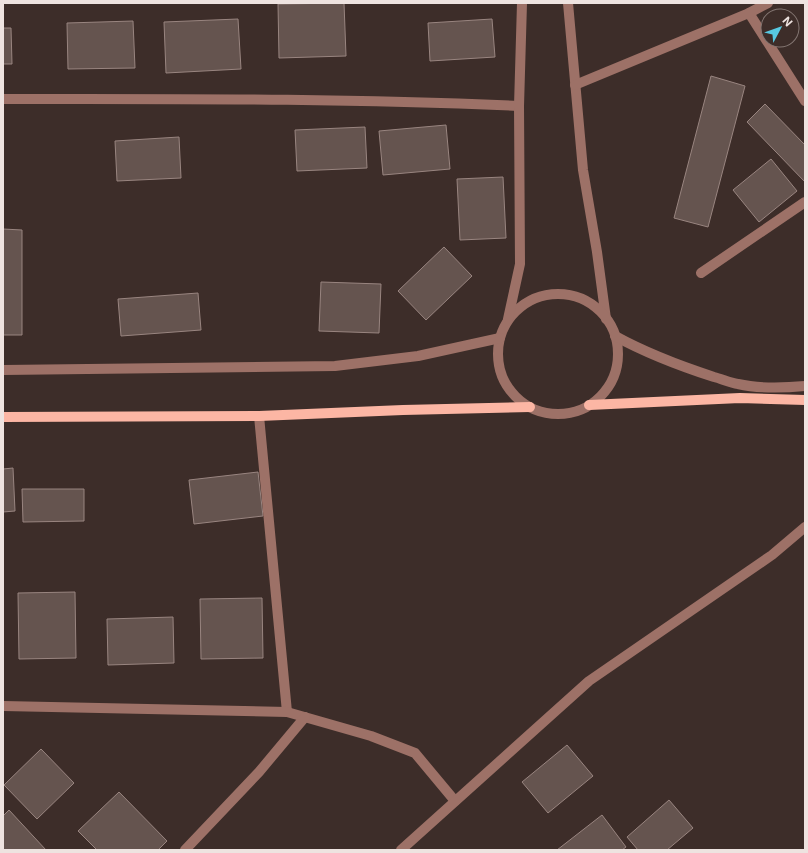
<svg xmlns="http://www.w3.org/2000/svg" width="808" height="853" font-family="Inter,sans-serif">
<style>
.building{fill:#65544f;stroke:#998580}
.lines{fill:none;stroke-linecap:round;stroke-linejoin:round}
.minor{stroke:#9d7167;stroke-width:10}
.major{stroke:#fcb6a4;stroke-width:10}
</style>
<rect width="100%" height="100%" fill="#3d2d29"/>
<g class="building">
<path d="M 344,3 L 346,56 L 279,58 L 278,4 Z"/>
<path d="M 238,19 L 241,69 L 166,73 L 164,22 Z"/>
<path d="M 492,19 L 495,57 L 430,61 L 428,23 Z"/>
<path d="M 133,21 L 135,68 L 68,69 L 67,23 Z"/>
<path d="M 3,28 L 11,28 L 12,64 L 3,64 Z"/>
<path d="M 711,76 L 745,86 L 708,227 L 674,218 Z"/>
<path d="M 765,104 L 805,145 L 805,182 L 747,122 Z"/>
<path d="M 446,125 L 450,169 L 383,175 L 379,131 Z"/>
<path d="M 365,127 L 367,168 L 297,171 L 295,130 Z"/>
<path d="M 179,137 L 181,178 L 117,181 L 115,141 Z"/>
<path d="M 771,159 L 797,191 L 759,222 L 733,190 Z"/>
<path d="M 503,177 L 506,238 L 460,240 L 457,179 Z"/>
<path d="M 3,229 L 22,230 L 22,335 L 3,335 Z"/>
<path d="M 444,247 L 472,276 L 426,320 L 398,291 Z"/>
<path d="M 321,282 L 381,284 L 379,333 L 319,331 Z"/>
<path d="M 198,293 L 201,330 L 121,336 L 118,299 Z"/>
<path d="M 13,468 L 15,511 L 3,512 L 3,469 Z"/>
<path d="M 258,472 L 263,516 L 194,524 L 189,480 Z"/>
<path d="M 22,489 L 84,489 L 84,521 L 23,522 Z"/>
<path d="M 75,592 L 76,658 L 19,659 L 18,593 Z"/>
<path d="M 262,598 L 263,658 L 201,659 L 200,599 Z"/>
<path d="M 173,617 L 174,663 L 108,665 L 107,619 Z"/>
<path d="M 567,745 L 593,776 L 548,813 L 522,782 Z"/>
<path d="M 41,749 L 74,783 L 37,819 L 4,785 Z"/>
<path d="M 119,792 L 167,841 L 158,850 L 97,850 L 78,831 Z"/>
<path d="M 669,800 L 693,828 L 667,850 L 638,850 L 627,837 Z"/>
<path d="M 9,810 L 46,850 L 3,850 L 3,816 Z"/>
<path d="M 602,815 L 626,847 L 622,850 L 557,850 Z"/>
</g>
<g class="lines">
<g class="minor">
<path d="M 568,3 L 583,170 L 597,252 L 606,319"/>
<path d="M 749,13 L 805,101"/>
<path d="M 575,85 L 749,13 L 768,3"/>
<path d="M 3,99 C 175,99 347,98 519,106"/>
<path d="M 701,273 L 805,202"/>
<circle cx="558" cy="354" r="60"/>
<path d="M 508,319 L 520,264 L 519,106 L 522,3"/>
<path d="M 615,336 C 646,353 680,366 714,377 C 722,379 730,383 738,384 C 760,389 783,388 805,386"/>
<path d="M 3,370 L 335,366 L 418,356 L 500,338"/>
<path d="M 259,416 L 287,712"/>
<path d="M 3,706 L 287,712 L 371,736 L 415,753 L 455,801"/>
<path d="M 185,850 L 259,772 L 305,717"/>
<path d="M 401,850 L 589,681 L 772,555 L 805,527"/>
</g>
<g class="major">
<path d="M 589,405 L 740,398 L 805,400"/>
<path d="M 3,417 L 259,416 L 403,410 L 530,407"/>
</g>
</g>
<rect width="808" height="853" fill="none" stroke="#eee3e0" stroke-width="8"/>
<g transform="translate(780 28) rotate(49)"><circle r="19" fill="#3d2d29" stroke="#847672"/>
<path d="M0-3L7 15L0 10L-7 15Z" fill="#57c9e2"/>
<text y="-6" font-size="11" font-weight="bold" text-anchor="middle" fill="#eee3e0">N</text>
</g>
</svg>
